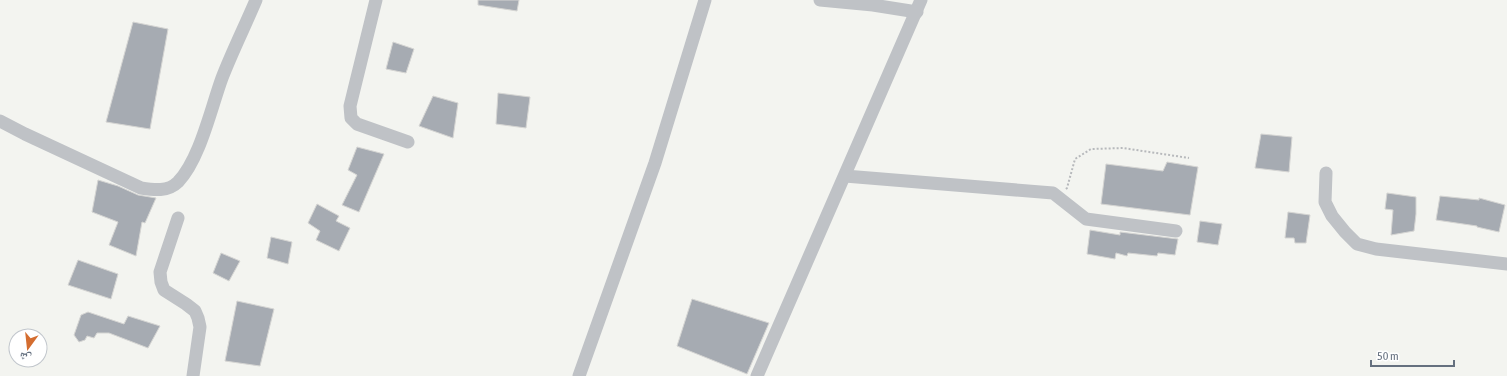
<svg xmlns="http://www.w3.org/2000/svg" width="1507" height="376" font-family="'Asap Condensed','Noto Naskh Arabic',sans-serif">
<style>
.building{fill:#a6abb2;stroke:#d5d5d3}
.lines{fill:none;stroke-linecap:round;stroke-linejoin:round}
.path{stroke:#b7b9bc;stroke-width:2;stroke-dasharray:2 2;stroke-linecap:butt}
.minor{stroke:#bfc2c6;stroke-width:13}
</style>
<rect width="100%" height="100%" fill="#f3f4f0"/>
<g class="building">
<path d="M 478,0 L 519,0 L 517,11 L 478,5 Z"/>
<path d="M 133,22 L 168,29 L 150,129 L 106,122 Z"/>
<path d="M 393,42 L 414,49 L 406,73 L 386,69 Z"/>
<path d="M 498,93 L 530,97 L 526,128 L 496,124 Z"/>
<path d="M 433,96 L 458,103 L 453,138 L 419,126 Z"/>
<path d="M 1261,134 L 1292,137 L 1289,172 L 1255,168 Z"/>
<path d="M 357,147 L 384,154 L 359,212 L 342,205 L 357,175 L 348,170 Z"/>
<path d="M 1167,162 L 1198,167 L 1190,215 L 1101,204 L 1106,164 L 1163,171 Z"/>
<path d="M 98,180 L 118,186 L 138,195 L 156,198 L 145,223 L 142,222 L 136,256 L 109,245 L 118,222 L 92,212 Z"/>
<path d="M 1387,193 L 1416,197 L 1416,214 L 1414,231 L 1391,235 L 1393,210 L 1385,209 Z"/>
<path d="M 1440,196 L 1479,200 L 1479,198 L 1505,205 L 1499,232 L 1477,227 L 1477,226 L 1436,220 Z"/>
<path d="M 317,204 L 339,216 L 336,221 L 350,228 L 339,251 L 316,240 L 320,231 L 308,223 Z"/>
<path d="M 1288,212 L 1310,215 L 1306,243 L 1295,243 L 1294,238 L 1285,238 Z"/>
<path d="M 1200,221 L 1222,224 L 1218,245 L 1197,242 Z"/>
<path d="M 1090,230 L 1120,235 L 1120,232 L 1178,239 L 1175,255 L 1158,253 L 1157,256 L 1128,253 L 1127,256 L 1116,253 L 1115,259 L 1087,254 Z"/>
<path d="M 271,237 L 292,242 L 288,264 L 267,258 Z"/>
<path d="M 221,253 L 240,261 L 229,281 L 213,273 Z"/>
<path d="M 78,260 L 118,274 L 111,299 L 68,285 Z"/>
<path d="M 692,299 L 769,323 L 747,374 L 677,346 Z"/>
<path d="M 237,301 L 274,309 L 260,366 L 225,361 Z"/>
<path d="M 88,312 L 124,324 L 128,316 L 160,326 L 148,348 L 109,333 L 97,333 L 94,338 L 87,336 L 85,340 L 79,342 L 74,335 L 81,315 Z"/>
</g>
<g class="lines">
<path class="path" d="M 1066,189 L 1067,188 L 1075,159 L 1091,149 L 1123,148 L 1189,158"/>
<g class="minor">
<path d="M 376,0 L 350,106 L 351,118 L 357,124 L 408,142"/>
<path d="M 820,0 L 873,5 L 917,12"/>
<path d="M 0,121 L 25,134 L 141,188 C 154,190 168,192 178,182 C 200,159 211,108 222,78 C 232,52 245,26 256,0"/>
<path d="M 1326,173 L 1325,202 L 1332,216 L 1345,232 L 1357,244 L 1376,249 L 1507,264"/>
<path d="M 845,176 L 1053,193 L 1086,219 L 1176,231"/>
<path d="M 178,218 L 160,272 L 161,282 L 164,290 L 186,304 L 195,311 L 198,318 L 200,327 L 193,376"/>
<path d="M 579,376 L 655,163 L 705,0"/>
<path d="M 757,376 L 921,0"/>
</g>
</g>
<g transform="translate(28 348) rotate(195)"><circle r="19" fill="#ffffff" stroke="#c1c6cc"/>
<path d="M0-3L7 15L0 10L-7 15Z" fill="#d46d30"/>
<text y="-6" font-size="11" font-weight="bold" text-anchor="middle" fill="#65707f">ش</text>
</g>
<path d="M1371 360v6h83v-6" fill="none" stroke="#65707f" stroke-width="2"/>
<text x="1377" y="360" font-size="12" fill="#65707f" stroke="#ffffff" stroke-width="3" paint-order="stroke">50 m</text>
</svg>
